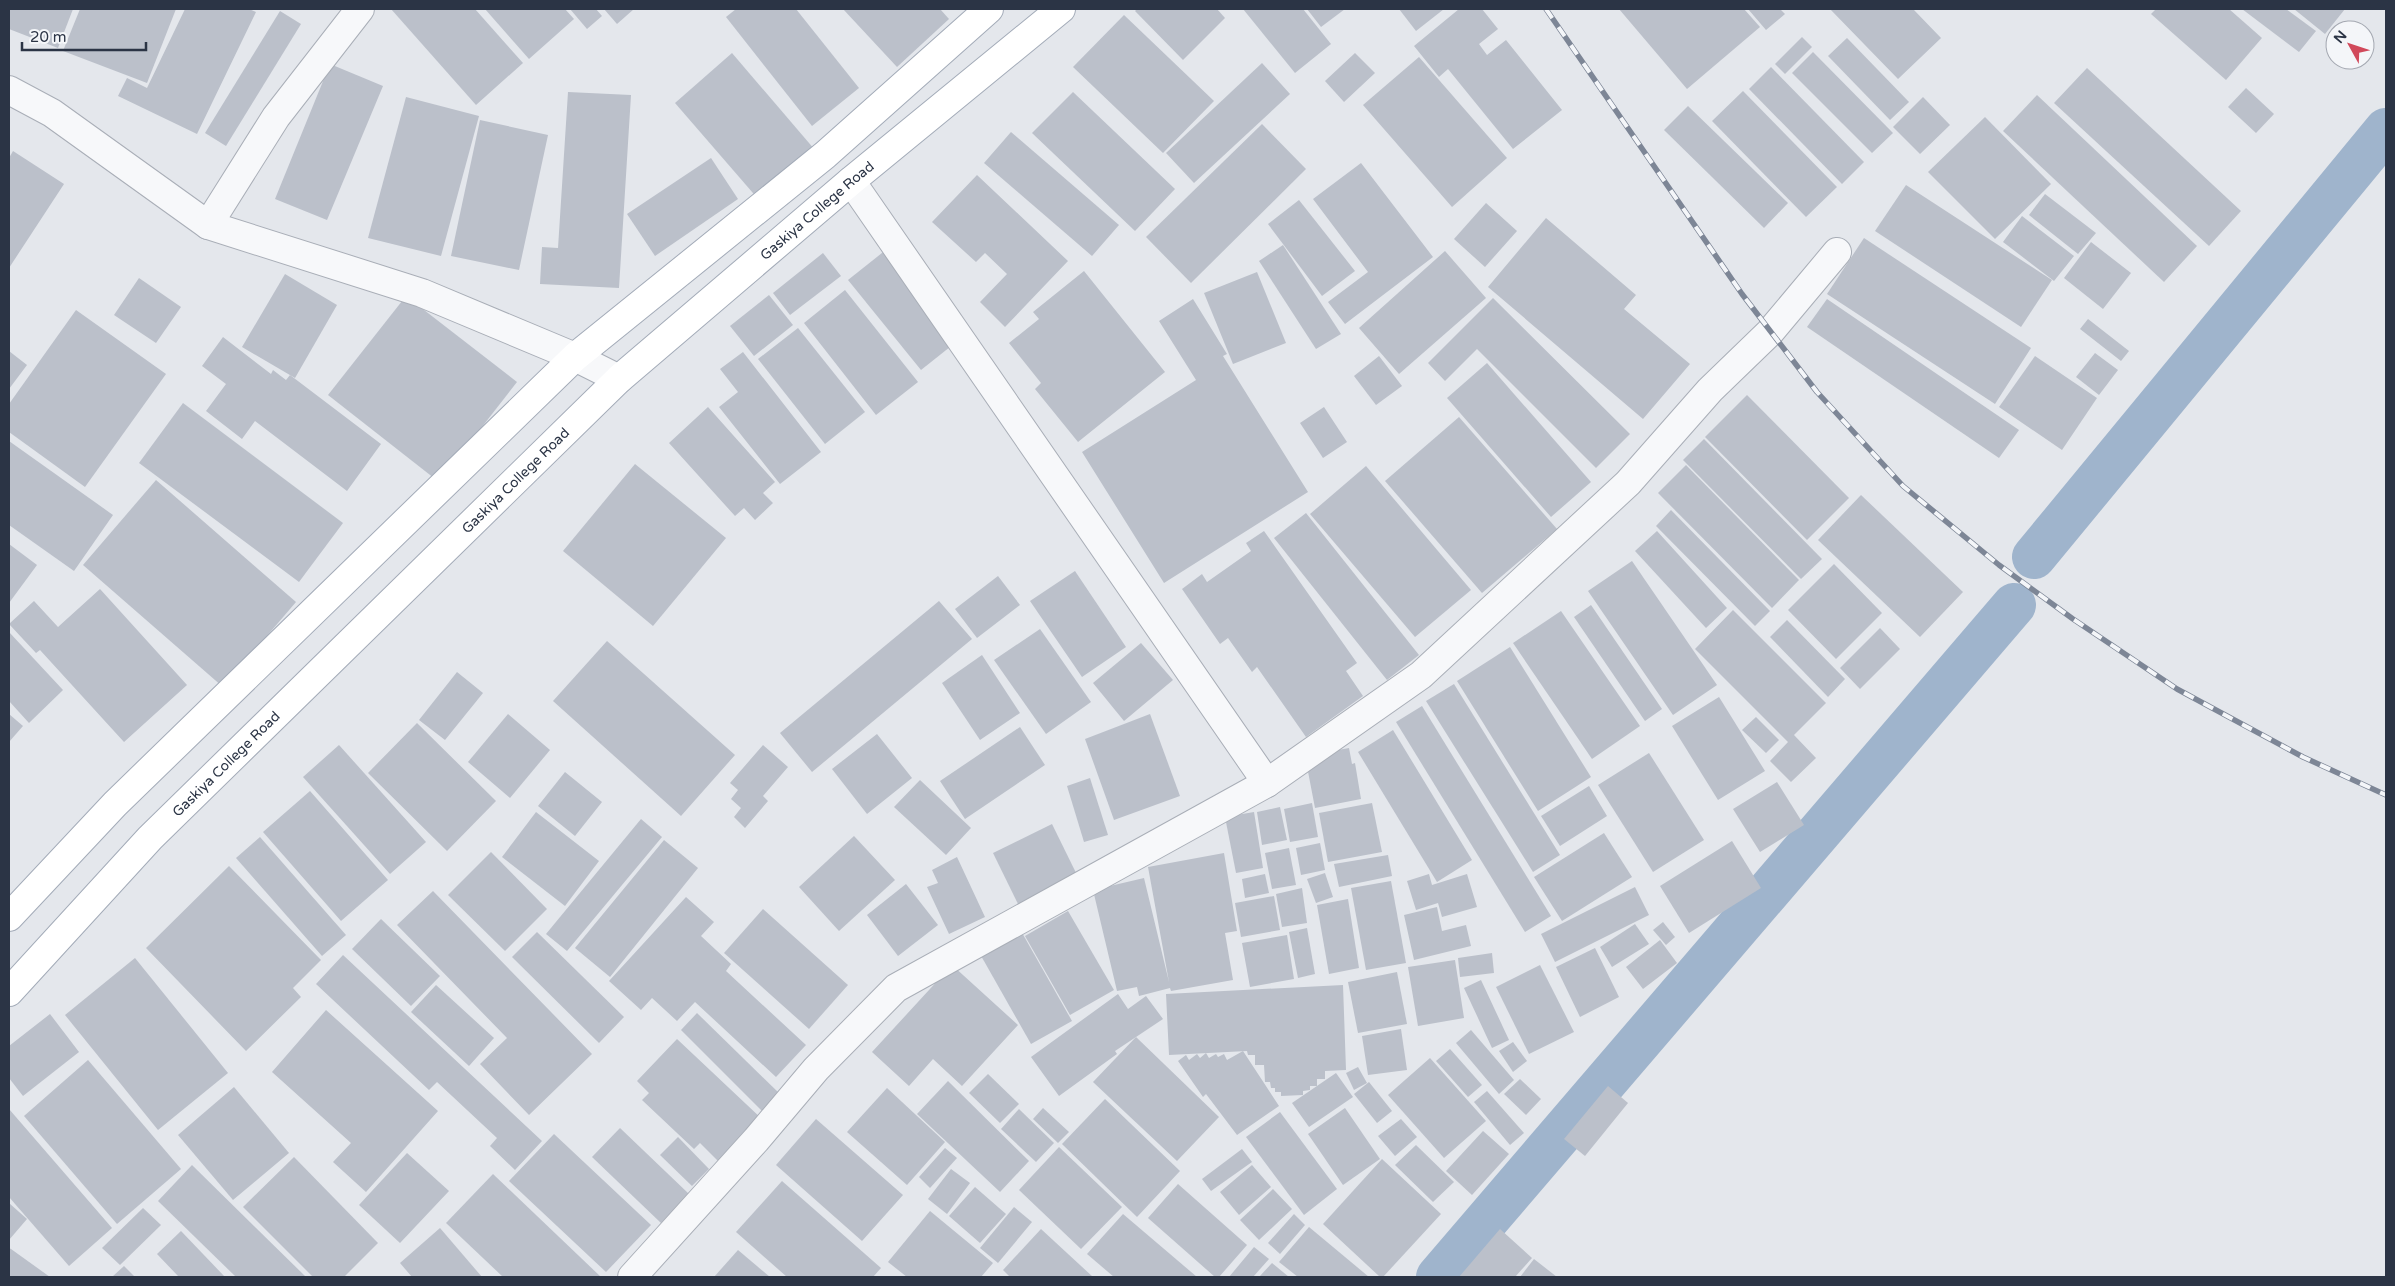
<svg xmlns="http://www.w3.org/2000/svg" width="2395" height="1286" font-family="'Varela Round',sans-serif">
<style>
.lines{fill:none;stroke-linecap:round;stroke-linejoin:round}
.canal{stroke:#9fb4cc;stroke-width:44}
.building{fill:#bbc0ca}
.minor-casing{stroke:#a9aeb7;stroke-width:30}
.major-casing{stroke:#a3abb8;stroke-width:30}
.minor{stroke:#f7f8fa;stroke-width:28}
.major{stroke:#fff;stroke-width:28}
.rail-casing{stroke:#7d8696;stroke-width:5.5}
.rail{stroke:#f4f6f9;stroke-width:4;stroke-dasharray:11;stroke-linecap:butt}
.labels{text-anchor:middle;stroke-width:5;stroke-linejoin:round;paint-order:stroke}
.street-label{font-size:14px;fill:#2b3445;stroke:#f4f6f9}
</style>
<rect width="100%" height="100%" fill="#e4e7ec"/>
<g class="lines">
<g class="canal">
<path d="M 2034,557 L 2386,130"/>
<path d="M 1438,1277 L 2014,605"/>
</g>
</g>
<g class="building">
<path d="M 9,9 L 73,9 L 58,48 L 9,29 Z"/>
<path d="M 80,9 L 176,9 L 147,83 L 63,51 Z"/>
<path d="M 185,9 L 249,9 L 256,12 L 197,134 L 118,96 L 127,78 L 147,88 Z"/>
<path d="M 391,9 L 475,9 L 523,63 L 476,105 Z"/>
<path d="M 485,9 L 565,9 L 574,19 L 529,59 Z"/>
<path d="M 570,9 L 596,9 L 602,16 L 587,29 Z"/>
<path d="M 604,9 L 634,9 L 617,24 Z"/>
<path d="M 736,9 L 796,9 L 859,88 L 812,126 L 726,17 Z"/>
<path d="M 843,9 L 940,9 L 949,19 L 897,67 Z"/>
<path d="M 1137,9 L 1217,9 L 1225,18 L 1183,60 L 1135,11 Z"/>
<path d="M 1243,9 L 1303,9 L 1331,44 L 1295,73 Z"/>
<path d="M 1307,9 L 1345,9 L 1321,27 Z"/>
<path d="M 1399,9 L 1444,9 L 1416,31 Z"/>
<path d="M 1459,9 L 1482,9 L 1498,29 L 1479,44 L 1487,55 L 1506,40 L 1562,110 L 1513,149 L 1448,69 L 1439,77 L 1414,46 Z"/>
<path d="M 1619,9 L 1744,9 L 1760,27 L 1687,89 Z"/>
<path d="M 1748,9 L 1780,9 L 1785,14 L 1766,30 Z"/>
<path d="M 1830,9 L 1915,9 L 1914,10 L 1941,38 L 1898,79 Z"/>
<path d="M 2156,9 L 2229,9 L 2262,38 L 2226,80 L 2151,14 Z"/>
<path d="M 2242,9 L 2286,9 L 2316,31 L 2299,52 Z"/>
<path d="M 2294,9 L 2345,9 L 2325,34 Z"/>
<path d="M 280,11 L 301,24 L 226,146 L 205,133 Z"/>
<path d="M 1124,15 L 1214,101 L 1163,153 L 1073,67 Z"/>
<path d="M 1802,37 L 1812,47 L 1785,74 L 1775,64 Z"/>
<path d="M 1847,38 L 1909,102 L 1890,120 L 1828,56 Z"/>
<path d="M 1813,52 L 1893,133 L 1872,153 L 1792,73 Z"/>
<path d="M 732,53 L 815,150 L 759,200 L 675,103 Z"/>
<path d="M 1355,53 L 1375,73 L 1344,102 L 1325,81 Z"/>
<path d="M 1419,57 L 1507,158 L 1452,207 L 1363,105 Z"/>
<path d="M 1262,63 L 1290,94 L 1194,183 L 1166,153 Z"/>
<path d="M 330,64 L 383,86 L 327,220 L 275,199 Z"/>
<path d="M 1771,67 L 1864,162 L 1842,184 L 1749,89 Z"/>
<path d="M 2087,68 L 2241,211 L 2209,246 L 2054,103 Z"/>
<path d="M 2246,88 L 2274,114 L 2256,133 L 2228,107 Z"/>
<path d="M 1743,91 L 1837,187 L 1806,217 L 1712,121 Z"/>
<path d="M 568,92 L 631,95 L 619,288 L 540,284 L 542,247 L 558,248 Z"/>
<path d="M 1073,92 L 1175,189 L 1135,231 L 1032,133 Z"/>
<path d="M 2037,95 L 2197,246 L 2164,282 L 2003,131 Z"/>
<path d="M 406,97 L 479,116 L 441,256 L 368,238 Z"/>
<path d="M 1923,97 L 1950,125 L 1920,154 L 1893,127 Z"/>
<path d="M 1688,106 L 1788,203 L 1764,228 L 1664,130 Z"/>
<path d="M 1985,117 L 2051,184 L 1995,239 L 1928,172 Z"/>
<path d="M 480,120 L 548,135 L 519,270 L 451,256 Z"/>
<path d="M 1262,124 L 1306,169 L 1191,283 L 1146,237 Z"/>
<path d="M 1011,132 L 1119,225 L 1092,256 L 984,163 Z"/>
<path d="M 13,151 L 64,184 L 9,268 L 9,158 Z"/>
<path d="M 711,158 L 738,199 L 655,256 L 627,214 Z"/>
<path d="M 1361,163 L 1433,257 L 1345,324 L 1328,302 L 1368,272 L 1313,199 Z"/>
<path d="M 977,175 L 1068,261 L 1005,327 L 980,302 L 1007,274 L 985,253 L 976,262 L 932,222 Z"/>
<path d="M 1906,185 L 2052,280 L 2021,327 L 1875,231 Z"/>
<path d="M 2045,194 L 2096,233 L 2078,254 L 2029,215 Z"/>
<path d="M 1299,200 L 1355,271 L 1322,296 L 1268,224 Z"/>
<path d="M 1486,203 L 1517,231 L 1485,267 L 1454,239 Z"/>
<path d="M 2022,216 L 2074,256 L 2054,281 L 2003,242 Z"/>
<path d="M 1546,218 L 1636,295 L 1624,309 L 1690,364 L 1643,419 L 1488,287 Z"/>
<path d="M 1864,238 L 2031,348 L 1995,404 L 1827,294 Z"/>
<path d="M 2091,242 L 2131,273 L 2103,309 L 2064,278 Z"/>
<path d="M 1283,245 L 1341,334 L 1316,349 L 1259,261 Z"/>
<path d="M 887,249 L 960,339 L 921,370 L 848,280 Z"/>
<path d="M 1445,251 L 1486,298 L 1399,374 L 1359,328 Z"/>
<path d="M 823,253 L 841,276 L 790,315 L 773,293 Z"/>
<path d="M 1084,271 L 1165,372 L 1078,442 L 1035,389 L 1041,383 L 1009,343 L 1039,319 L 1033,312 Z"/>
<path d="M 1257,272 L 1286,343 L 1233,364 L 1204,293 Z"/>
<path d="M 285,274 L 337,305 L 295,378 L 242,347 Z"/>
<path d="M 139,278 L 181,307 L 156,343 L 114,315 Z"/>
<path d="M 845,290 L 918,382 L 876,415 L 804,323 Z"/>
<path d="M 769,295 L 793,325 L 754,356 L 730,326 Z"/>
<path d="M 406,296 L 517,382 L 439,482 L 328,395 Z"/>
<path d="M 1493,298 L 1630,434 L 1596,468 L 1477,349 L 1445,381 L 1428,363 Z"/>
<path d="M 1193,299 L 1227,354 L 1223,356 L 1308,492 L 1164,583 L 1082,452 L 1196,380 L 1159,321 Z"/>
<path d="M 1827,299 L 2019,430 L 1999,458 L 1807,327 Z"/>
<path d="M 76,310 L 166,374 L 85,487 L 9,432 L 9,404 Z"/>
<path d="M 2088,319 L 2129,351 L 2121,361 L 2080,329 Z"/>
<path d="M 798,328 L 865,412 L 825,444 L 758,359 Z"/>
<path d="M 223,337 L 271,374 L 273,370 L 286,380 L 290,375 L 381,444 L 347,491 L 255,421 L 242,439 L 206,411 L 226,384 L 202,366 Z"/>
<path d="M 9,351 L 27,365 L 9,389 Z"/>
<path d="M 743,352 L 821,452 L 780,484 L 719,407 L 738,392 L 720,369 Z"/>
<path d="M 2095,353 L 2118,370 L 2099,395 L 2076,377 Z"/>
<path d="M 1379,356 L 1402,386 L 1376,405 L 1354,376 Z"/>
<path d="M 2035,356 L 2097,398 L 2062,450 L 1999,407 Z"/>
<path d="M 1487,363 L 1591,482 L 1551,517 L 1447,398 Z"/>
<path d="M 1747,395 L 1849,498 L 1807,540 L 1705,437 Z"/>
<path d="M 183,403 L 343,523 L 299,582 L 139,463 Z"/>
<path d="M 708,407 L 775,482 L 763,493 L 773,503 L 755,520 L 744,508 L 735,516 L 669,443 Z"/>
<path d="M 1324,407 L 1347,442 L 1323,458 L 1300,423 Z"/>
<path d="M 1459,417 L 1557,529 L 1482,593 L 1385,481 Z"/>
<path d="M 1704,439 L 1822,559 L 1801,579 L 1683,460 Z"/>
<path d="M 9,441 L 113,515 L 74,571 L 9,525 Z"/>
<path d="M 635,464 L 726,538 L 653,626 L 563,551 Z"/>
<path d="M 1686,465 L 1799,580 L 1772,608 L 1658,493 Z"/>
<path d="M 1366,466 L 1471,590 L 1415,637 L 1310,514 Z"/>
<path d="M 156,480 L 296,602 L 223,687 L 83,565 Z"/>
<path d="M 1861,495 L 1963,592 L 1920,637 L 1818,540 Z"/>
<path d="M 1671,510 L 1770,611 L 1755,626 L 1656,526 Z"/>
<path d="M 1306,513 L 1419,655 L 1387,680 L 1274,538 Z"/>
<path d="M 1264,531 L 1357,663 L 1346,671 L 1363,696 L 1306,737 L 1257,667 L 1252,672 L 1228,638 L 1220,644 L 1182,589 L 1202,574 L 1207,582 L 1251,551 L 1246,543 Z"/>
<path d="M 1657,531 L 1727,608 L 1706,628 L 1635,551 Z"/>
<path d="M 9,544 L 37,565 L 9,603 Z"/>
<path d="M 1632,561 L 1717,685 L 1673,715 L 1588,591 Z"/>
<path d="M 1834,564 L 1882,613 L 1836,659 L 1788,610 Z"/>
<path d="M 1075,571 L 1126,647 L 1082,677 L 1030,601 Z"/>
<path d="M 998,576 L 1020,605 L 977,638 L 955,609 Z"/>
<path d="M 100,589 L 187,685 L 124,742 L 40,650 L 36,653 L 9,624 L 34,601 L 58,627 Z"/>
<path d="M 939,601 L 972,639 L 812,772 L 780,733 Z"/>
<path d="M 1591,605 L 1662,709 L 1645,721 L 1574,617 Z"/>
<path d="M 1733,610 L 1826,703 L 1794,735 L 1816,758 L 1791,782 L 1770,761 L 1788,742 L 1695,649 Z"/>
<path d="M 1561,611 L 1640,726 L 1592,759 L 1513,643 Z"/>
<path d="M 1787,620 L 1845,679 L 1828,697 L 1770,637 Z"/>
<path d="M 1880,628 L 1900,649 L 1860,689 L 1840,668 Z"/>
<path d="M 1040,629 L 1091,702 L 1046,734 L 994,660 Z"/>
<path d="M 9,632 L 63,690 L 29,723 L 9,701 Z"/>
<path d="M 607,641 L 735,755 L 681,816 L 553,701 Z"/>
<path d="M 1141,643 L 1173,680 L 1124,721 L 1093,683 Z"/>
<path d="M 1510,647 L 1591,777 L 1538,811 L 1457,681 Z"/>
<path d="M 982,655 L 1020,713 L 980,740 L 942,683 Z"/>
<path d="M 457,672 L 483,693 L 445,740 L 419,720 Z"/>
<path d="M 1454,684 L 1560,855 L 1533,872 L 1426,701 Z"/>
<path d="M 1719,697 L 1765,771 L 1718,800 L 1672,726 Z"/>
<path d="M 1422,706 L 1551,916 L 1525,932 L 1396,722 Z"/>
<path d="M 9,714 L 23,726 L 9,742 Z"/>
<path d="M 508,714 L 550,750 L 510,798 L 468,762 Z"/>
<path d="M 1150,714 L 1180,796 L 1114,820 L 1085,739 Z"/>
<path d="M 1756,717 L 1779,740 L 1766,753 L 1742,730 Z"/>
<path d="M 417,723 L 496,801 L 447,851 L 368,773 Z"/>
<path d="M 1020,727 L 1045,765 L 965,819 L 940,781 Z"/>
<path d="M 1393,730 L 1472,860 L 1437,882 L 1358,752 Z"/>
<path d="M 877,734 L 912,778 L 867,814 L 832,769 Z"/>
<path d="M 339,745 L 426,842 L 390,874 L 303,777 Z"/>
<path d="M 763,745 L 788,767 L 763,796 L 768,801 L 745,828 L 734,817 L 741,808 L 731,799 L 738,790 L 730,783 Z"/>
<path d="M 1349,748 L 1352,764 L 1355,763 L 1361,799 L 1315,808 L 1305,756 Z"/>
<path d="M 1649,753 L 1704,840 L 1653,872 L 1598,785 Z"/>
<path d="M 565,772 L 602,802 L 575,836 L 538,806 Z"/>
<path d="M 1090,778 L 1108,835 L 1084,842 L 1067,786 Z"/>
<path d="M 920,780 L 971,828 L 946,855 L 894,807 Z"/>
<path d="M 1777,782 L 1804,825 L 1760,852 L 1733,809 Z"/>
<path d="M 1589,786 L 1607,816 L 1560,846 L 1541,816 Z"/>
<path d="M 310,791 L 388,880 L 341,921 L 263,832 Z"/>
<path d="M 1312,803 L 1318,837 L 1290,842 L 1284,809 Z"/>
<path d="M 1372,803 L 1382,852 L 1328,862 L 1319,813 Z"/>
<path d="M 1280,807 L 1287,840 L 1262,845 L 1257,812 Z"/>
<path d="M 536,812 L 599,861 L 565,906 L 502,857 Z"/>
<path d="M 1254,812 L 1263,868 L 1236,873 L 1225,817 Z"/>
<path d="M 641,819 L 662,837 L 567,951 L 546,934 Z"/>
<path d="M 1052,824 L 1080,881 L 1021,910 L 993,853 Z"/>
<path d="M 1604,833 L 1632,877 L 1562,921 L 1534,877 Z"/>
<path d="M 854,836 L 895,880 L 839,931 L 799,887 Z"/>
<path d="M 260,837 L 346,935 L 322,956 L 236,858 Z"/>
<path d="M 664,840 L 698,868 L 610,977 L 575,948 Z"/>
<path d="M 1732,841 L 1761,888 L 1689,933 L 1660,886 Z"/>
<path d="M 1320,843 L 1325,870 L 1301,875 L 1296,848 Z"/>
<path d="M 1289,848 L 1296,885 L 1272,889 L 1265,853 Z"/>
<path d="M 491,852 L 547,909 L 505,951 L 448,895 Z"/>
<path d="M 1224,853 L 1237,931 L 1225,933 L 1233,980 L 1171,991 L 1170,988 L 1139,996 L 1137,987 L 1117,991 L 1093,890 L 1144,878 L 1169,982 L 1148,867 Z"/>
<path d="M 1388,855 L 1392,876 L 1339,887 L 1334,864 Z"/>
<path d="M 957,857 L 985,917 L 949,934 L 927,887 L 938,883 L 932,870 Z"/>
<path d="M 229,866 L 321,960 L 293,988 L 301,997 L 246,1051 L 146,948 Z"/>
<path d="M 1325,873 L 1333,897 L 1316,903 L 1307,879 Z"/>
<path d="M 1265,874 L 1269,893 L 1245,898 L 1242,879 Z"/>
<path d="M 1429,874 L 1432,885 L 1467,874 L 1477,907 L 1442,917 L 1438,903 L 1416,910 L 1407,881 Z"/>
<path d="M 1391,881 L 1406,963 L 1366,970 L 1351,888 Z"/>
<path d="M 906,884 L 938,925 L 898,956 L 867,915 Z"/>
<path d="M 1635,887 L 1649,915 L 1555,962 L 1541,934 Z"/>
<path d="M 1302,888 L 1307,923 L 1282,927 L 1276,894 Z"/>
<path d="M 433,891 L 592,1054 L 529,1115 L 480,1064 L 507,1038 L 397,925 Z"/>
<path d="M 1274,896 L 1280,930 L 1241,937 L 1235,903 Z"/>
<path d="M 686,897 L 714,922 L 701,936 L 731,964 L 726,971 L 806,1045 L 776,1077 L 695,1002 L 677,1021 L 652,998 L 641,1010 L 609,981 Z"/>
<path d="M 1348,899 L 1359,968 L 1329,974 L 1317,905 Z"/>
<path d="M 1437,907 L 1442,931 L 1466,925 L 1471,946 L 1414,960 L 1404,915 Z"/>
<path d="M 763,909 L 848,985 L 809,1029 L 724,953 Z"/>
<path d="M 1068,911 L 1114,990 L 1070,1015 L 1025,936 Z"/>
<path d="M 381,919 L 440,976 L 411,1006 L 352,949 Z"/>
<path d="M 1663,922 L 1675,937 L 1666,945 L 1653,930 Z"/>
<path d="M 1635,924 L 1649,944 L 1612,967 L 1600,947 Z"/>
<path d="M 1307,928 L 1315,974 L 1298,978 L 1289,932 Z"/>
<path d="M 1021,931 L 1072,1021 L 1031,1044 L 980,954 Z"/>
<path d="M 537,932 L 624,1017 L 599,1043 L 512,957 Z"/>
<path d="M 1287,935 L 1294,979 L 1250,987 L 1242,943 Z"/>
<path d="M 1660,940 L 1677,963 L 1643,989 L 1626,967 Z"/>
<path d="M 1595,948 L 1619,997 L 1580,1017 L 1556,967 Z"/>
<path d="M 1492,953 L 1494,973 L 1460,977 L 1458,958 Z"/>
<path d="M 343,955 L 542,1141 L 515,1170 L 490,1146 L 497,1138 L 437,1082 L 429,1090 L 316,984 Z"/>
<path d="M 135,958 L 228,1073 L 158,1130 L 65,1015 Z"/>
<path d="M 1455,960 L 1464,1018 L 1418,1026 L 1408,967 Z"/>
<path d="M 952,965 L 1018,1025 L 962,1086 L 933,1059 L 909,1086 L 872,1052 Z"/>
<path d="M 1540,965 L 1574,1032 L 1529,1054 L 1496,987 Z"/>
<path d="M 1397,972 L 1407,1024 L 1358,1033 L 1348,982 Z"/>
<path d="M 1481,980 L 1509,1040 L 1492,1048 L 1464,988 Z"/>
<path d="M 436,985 L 494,1038 L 469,1066 L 411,1012 Z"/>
<path d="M 1343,985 L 1346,1070 L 1325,1071 L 1325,1079 L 1317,1079 L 1317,1086 L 1310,1086 L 1310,1090 L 1303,1091 L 1303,1095 L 1281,1096 L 1281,1092 L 1275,1092 L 1275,1088 L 1271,1088 L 1270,1082 L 1265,1082 L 1264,1065 L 1255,1065 L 1255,1055 L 1248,1055 L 1247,1051 L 1169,1055 L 1166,994 Z"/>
<path d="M 1118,994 L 1128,1009 L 1146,996 L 1163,1019 L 1115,1051 L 1117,1054 L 1059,1096 L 1031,1057 Z"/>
<path d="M 326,1010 L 438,1111 L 366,1192 L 333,1162 L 351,1143 L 272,1072 Z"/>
<path d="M 697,1013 L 780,1094 L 763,1112 L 681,1030 Z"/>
<path d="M 50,1014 L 79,1052 L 23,1096 L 9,1078 L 9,1046 Z"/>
<path d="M 1401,1029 L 1407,1070 L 1368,1075 L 1362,1036 Z"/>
<path d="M 1471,1030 L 1514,1080 L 1499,1094 L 1456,1043 Z"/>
<path d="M 1136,1037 L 1219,1117 L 1177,1161 L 1093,1082 Z"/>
<path d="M 677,1039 L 763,1120 L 721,1164 L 700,1143 L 694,1149 L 642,1100 L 649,1093 L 637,1081 Z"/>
<path d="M 1513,1042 L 1527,1061 L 1513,1072 L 1499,1051 Z"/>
<path d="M 1450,1049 L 1482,1085 L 1468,1097 L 1436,1061 Z"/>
<path d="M 1243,1051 L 1279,1106 L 1237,1135 L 1206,1094 L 1203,1097 L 1178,1061 L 1186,1055 L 1189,1060 L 1197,1054 L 1200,1058 L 1206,1053 L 1209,1058 L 1216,1054 L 1218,1057 L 1224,1054 L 1227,1060 Z"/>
<path d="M 1430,1058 L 1486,1121 L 1444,1158 L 1388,1095 Z"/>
<path d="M 88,1060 L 181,1169 L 117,1224 L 24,1116 Z"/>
<path d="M 1358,1067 L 1367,1083 L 1354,1090 L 1346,1073 Z"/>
<path d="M 1336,1073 L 1353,1097 L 1309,1127 L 1292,1103 Z"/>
<path d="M 988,1074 L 1019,1104 L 1000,1123 L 969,1093 Z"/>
<path d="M 1520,1079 L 1541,1099 L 1526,1115 L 1504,1094 Z"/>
<path d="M 948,1081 L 1029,1161 L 1000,1192 L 917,1114 Z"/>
<path d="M 1369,1082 L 1392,1111 L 1377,1123 L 1354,1094 Z"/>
<path d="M 1608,1086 L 1628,1103 L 1585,1156 L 1564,1139 Z"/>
<path d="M 234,1087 L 289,1153 L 233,1200 L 178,1135 Z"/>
<path d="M 887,1088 L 945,1142 L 907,1185 L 847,1132 Z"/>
<path d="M 1487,1091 L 1524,1133 L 1510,1145 L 1474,1102 Z"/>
<path d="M 1105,1099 L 1180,1171 L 1137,1217 L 1062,1144 Z"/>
<path d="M 1043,1108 L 1069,1132 L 1058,1143 L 1033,1119 Z"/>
<path d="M 1345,1108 L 1380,1159 L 1343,1185 L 1308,1134 Z"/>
<path d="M 9,1109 L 112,1228 L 69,1266 L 9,1197 Z"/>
<path d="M 1019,1109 L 1054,1143 L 1036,1162 L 1001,1129 Z"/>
<path d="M 1280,1112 L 1337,1189 L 1304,1215 L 1246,1137 Z"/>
<path d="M 816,1119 L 903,1195 L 862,1241 L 776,1165 Z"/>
<path d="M 1401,1119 L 1417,1137 L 1395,1156 L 1378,1136 Z"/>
<path d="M 620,1128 L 689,1194 L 661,1223 L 592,1157 Z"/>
<path d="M 1483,1131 L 1509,1154 L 1472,1195 L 1446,1171 Z"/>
<path d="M 554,1134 L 651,1225 L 606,1272 L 509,1181 Z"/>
<path d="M 678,1137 L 709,1169 L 692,1186 L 660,1155 Z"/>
<path d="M 1416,1145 L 1454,1182 L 1433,1202 L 1395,1165 Z"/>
<path d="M 1059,1147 L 1122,1207 L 1081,1249 L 1019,1190 Z"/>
<path d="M 945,1148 L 957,1158 L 930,1188 L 919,1177 Z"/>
<path d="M 1242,1149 L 1252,1162 L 1211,1191 L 1202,1179 Z"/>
<path d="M 407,1153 L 449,1191 L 400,1243 L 359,1205 Z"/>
<path d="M 294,1157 L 378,1243 L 344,1277 L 313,1277 L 243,1207 Z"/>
<path d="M 1382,1159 L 1441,1214 L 1383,1277 L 1380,1277 L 1323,1224 Z"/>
<path d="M 192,1165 L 306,1277 L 236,1277 L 158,1201 Z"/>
<path d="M 1252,1165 L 1271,1187 L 1239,1215 L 1220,1192 Z"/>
<path d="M 951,1169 L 970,1183 L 947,1214 L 928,1199 Z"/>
<path d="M 493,1174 L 601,1277 L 503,1277 L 446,1223 Z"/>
<path d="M 782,1181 L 881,1268 L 873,1277 L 787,1277 L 736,1232 Z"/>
<path d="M 1178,1184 L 1247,1245 L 1219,1277 L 1215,1277 L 1148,1218 Z"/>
<path d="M 975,1187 L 1006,1214 L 980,1243 L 949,1216 Z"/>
<path d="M 1273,1189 L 1292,1209 L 1259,1240 L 1240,1220 Z"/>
<path d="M 9,1203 L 27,1219 L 9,1240 Z"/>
<path d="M 1014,1207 L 1032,1222 L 998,1263 L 980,1248 Z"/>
<path d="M 143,1208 L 161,1225 L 120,1265 L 102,1248 Z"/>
<path d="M 930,1211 L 993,1263 L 981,1277 L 907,1277 L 888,1262 Z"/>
<path d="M 1123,1214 L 1197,1277 L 1114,1277 L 1087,1254 Z"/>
<path d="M 1294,1214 L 1305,1225 L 1280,1254 L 1268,1243 Z"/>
<path d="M 1309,1227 L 1369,1277 L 1298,1277 L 1279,1262 Z"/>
<path d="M 440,1228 L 482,1277 L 412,1277 L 400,1263 Z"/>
<path d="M 1041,1229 L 1093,1277 L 1010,1277 L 1003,1270 Z"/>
<path d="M 1500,1229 L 1532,1258 L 1515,1277 L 1459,1277 Z"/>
<path d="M 181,1231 L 225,1277 L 179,1277 L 157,1254 Z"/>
<path d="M 1254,1247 L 1269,1259 L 1253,1277 L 1229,1277 Z"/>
<path d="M 9,1248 L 11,1249 L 50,1277 L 9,1277 Z"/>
<path d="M 738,1250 L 770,1277 L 714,1277 Z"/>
<path d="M 1534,1259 L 1557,1277 L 1520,1277 Z"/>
<path d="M 1272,1263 L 1289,1277 L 1259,1277 Z"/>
<path d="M 124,1266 L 135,1277 L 112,1277 Z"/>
</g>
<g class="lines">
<g class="minor-casing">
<g id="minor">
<path d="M 9,90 L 52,113 L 208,225 L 422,293 L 575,357 L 619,379"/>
<path d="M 851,181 L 1267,783"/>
<path d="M 208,225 L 276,117 L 360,9"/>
<path d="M 632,1277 L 756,1140 L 816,1069 L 896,988 L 1267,783 L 1421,675 L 1628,483 L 1710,390 L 1770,332 L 1837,252"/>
</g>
</g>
<g class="major-casing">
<g id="major">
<path d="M 9,917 L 115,804 L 575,357 L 825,155 L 989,9"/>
<path id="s1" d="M 9,992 L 150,838 L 619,379 L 851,181 L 1061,9"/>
</g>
</g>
<use href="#minor" class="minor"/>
<use href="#major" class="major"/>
<g class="rail-casing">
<path id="rail" d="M 1546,9 L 1742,294 L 1817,392 L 1903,486 L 1999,565 L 2073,619 L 2177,689 L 2303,757 L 2386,795"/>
</g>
<use href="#rail" class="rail"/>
</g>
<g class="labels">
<g class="street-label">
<text dy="5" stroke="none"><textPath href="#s1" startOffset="1125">Gaskiya College Road</textPath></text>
<text dy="5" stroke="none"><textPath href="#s1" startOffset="720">Gaskiya College Road</textPath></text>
<text dy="5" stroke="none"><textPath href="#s1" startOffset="315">Gaskiya College Road</textPath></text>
</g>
</g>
<rect width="2395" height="1286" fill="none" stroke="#2b3445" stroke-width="20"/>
<g transform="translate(2350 45) rotate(310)"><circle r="24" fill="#f4f6f9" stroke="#a4a8b1"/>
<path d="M0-4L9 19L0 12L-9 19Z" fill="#d1495b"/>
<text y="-8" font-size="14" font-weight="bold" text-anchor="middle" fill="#2b3445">N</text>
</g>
<path d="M22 42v8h124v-8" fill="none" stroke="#2b3445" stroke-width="2.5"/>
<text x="30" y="42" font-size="15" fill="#2b3445" stroke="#f4f6f9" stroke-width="4" paint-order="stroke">20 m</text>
</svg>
